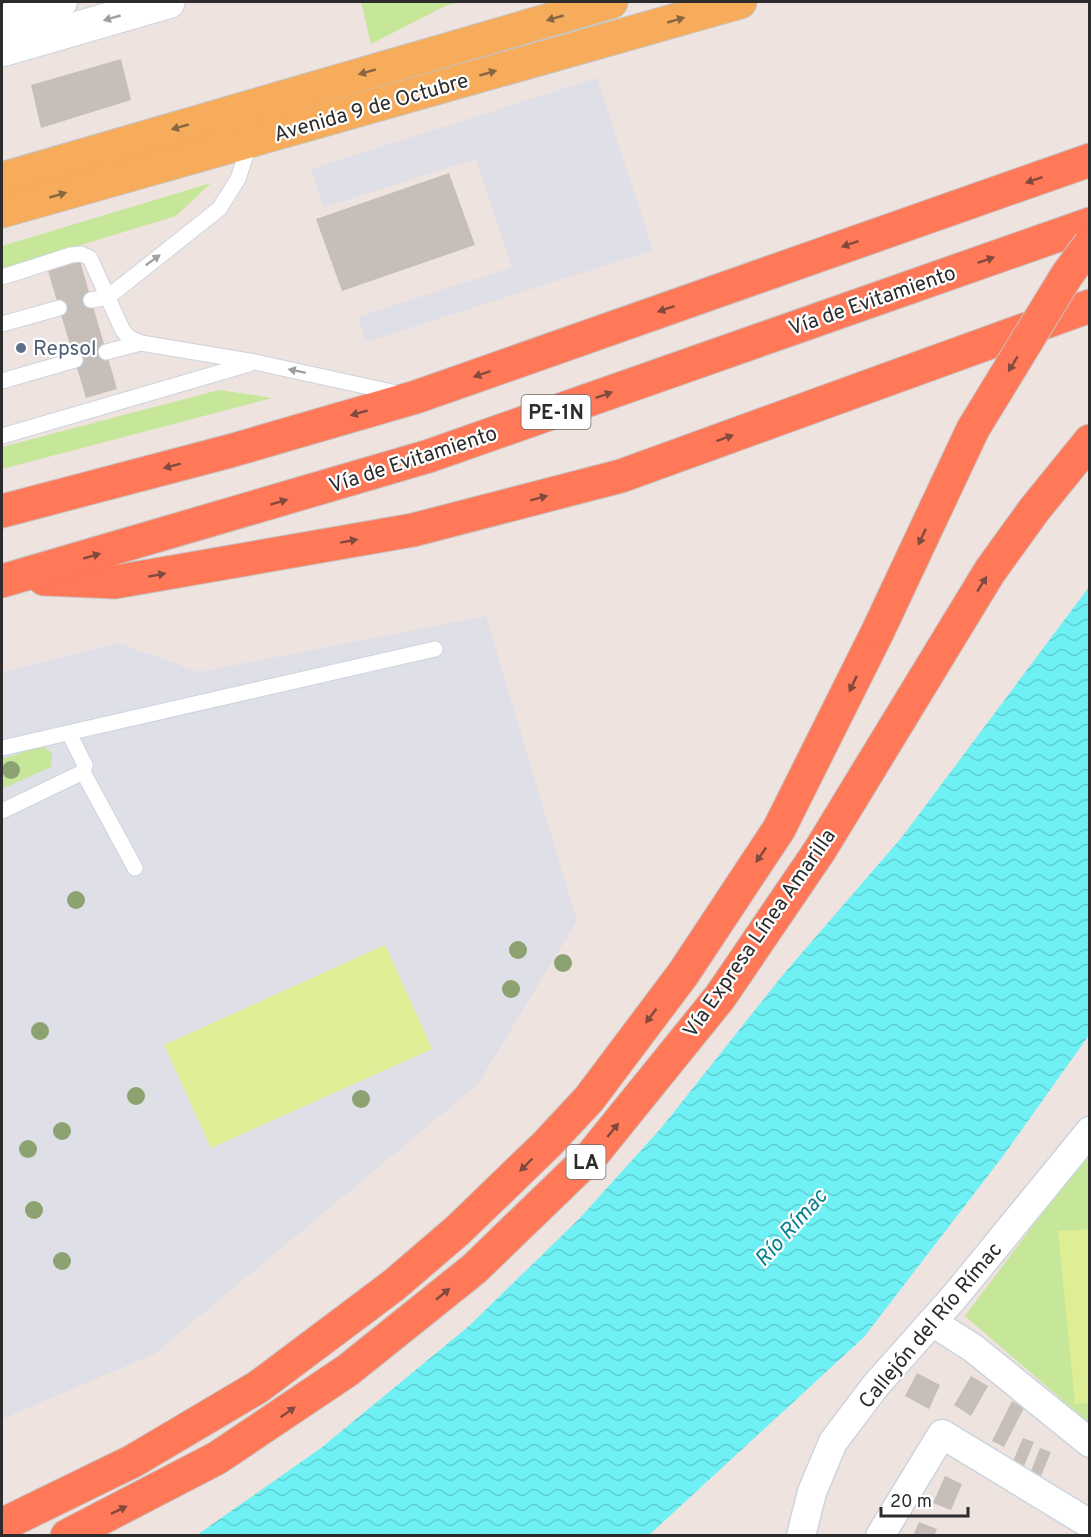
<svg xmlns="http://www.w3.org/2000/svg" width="1091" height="1537" font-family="Overpass,sans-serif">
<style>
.industrial{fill:#dfdfe7}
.green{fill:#c6e699}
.pitch{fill:#deee94}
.water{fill:url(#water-waves)}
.building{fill:#c6bfb9}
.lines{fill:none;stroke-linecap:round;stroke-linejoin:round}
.service-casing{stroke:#ccd4de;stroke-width:17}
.minor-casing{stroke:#ccd4de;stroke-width:31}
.tertiary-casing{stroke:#ccd4de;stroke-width:35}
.primary-casing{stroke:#c4c4c4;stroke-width:35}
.motorway-casing{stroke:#c4c4c4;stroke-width:35}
.service{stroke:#fff;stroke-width:15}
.minor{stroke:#fff;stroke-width:28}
.tertiary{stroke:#fff;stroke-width:33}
.primary{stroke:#f6ac5b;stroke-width:33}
.motorway{stroke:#ff7858;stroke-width:33}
.motorway-bridge-casing{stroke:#c4c4c4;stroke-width:35;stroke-linecap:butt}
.motorway-bridge{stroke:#ff7858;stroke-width:33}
.tree{fill:#8da271}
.oneway{fill:#a0a0a0}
.oneway2{fill:#876641}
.oneway3{fill:#804a3e}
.service-dot{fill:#5c6f8a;stroke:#fff;stroke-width:2}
.labels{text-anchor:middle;stroke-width:4.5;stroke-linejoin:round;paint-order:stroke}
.shield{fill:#fff;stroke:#6b6b6b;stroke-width:1.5}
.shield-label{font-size:20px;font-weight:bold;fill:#2c2c2c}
.street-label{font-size:21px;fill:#2c2c2c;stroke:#fff}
.service-label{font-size:21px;fill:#4e5e75;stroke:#fff;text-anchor:start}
.water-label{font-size:22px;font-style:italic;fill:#09808e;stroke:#fff}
</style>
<defs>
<pattern id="water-waves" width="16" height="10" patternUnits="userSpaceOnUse" patternTransform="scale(1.5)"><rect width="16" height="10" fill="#6ef0f4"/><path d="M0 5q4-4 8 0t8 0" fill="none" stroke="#5fced1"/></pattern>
</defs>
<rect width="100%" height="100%" fill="#eee3de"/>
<g class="industrial">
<path d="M 597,78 L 653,250 L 366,342 L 358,317 L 512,267 L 476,159 L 324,207 L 311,169 Z"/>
<path d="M 486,616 L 577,921 L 478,1084 L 154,1354 L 2,1419 L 2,672 L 118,643 L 199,672 Z"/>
</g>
<g class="green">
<path d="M 361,2 L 460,2 L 445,6 L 371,44 Z"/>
<path d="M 211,183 L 176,216 L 2,269 L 2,246 Z"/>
<path d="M 219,390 L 272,398 L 2,469 L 2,447 Z"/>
<path d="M 42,746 L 52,753 L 51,767 L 2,789 L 2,759 Z"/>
<path d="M 1089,1151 L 1089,1423 L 965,1316 Z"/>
</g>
<g class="pitch">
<path d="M 385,945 L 432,1049 L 211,1148 L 164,1045 Z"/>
<path d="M 1089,1229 L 1089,1403 L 1075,1404 L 1058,1231 Z"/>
</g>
<path class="water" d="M 1089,587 L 1089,1035 L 1003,1156 L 864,1337 L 649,1535 L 197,1535 L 321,1448 L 469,1326 L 579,1219 L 662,1127 L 782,976 L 902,837 Z"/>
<g class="building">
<path d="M 121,59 L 131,100 L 41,128 L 31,85 Z"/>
<path d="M 449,173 L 475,245 L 342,291 L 316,219 Z"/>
<path d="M 80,261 L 117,389 L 86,398 L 48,271 Z"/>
<path d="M 917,1373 L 940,1385 L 929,1409 L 905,1396 Z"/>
<path d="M 971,1376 L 988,1386 L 971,1416 L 954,1405 Z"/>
<path d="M 1012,1401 L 1024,1408 L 1004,1447 L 992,1441 Z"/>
<path d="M 1023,1438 L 1034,1442 L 1024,1466 L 1013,1461 Z"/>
<path d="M 1040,1448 L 1051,1452 L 1041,1476 L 1031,1471 Z"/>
<path d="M 945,1476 L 962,1484 L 951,1510 L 933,1503 Z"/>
<path d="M 919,1522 L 937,1529 L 934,1536 L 913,1536 Z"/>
</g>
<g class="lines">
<g class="service-casing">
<g id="service">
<path d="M 2,277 L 71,255 L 81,254 L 90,258 L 122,329 L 128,337 L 141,343 L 255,362 L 401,394"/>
<path d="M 91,300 L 108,297 L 219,209 L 238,179 L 250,142"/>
<path d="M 2,324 L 59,308"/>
<path d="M 106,352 L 141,343"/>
<path d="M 2,381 L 75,360"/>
<path d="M 2,436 L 249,364"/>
<path d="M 2,748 L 435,649"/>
<path d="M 83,772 L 135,868"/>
<path d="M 2,811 L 83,772 L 85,765 L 69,733"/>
</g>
</g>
<g class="minor-casing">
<g id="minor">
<path d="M 2,19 L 63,2"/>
<path d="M 932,1322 L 973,1348 L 1090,1443"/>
<path d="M 801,1536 L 812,1492 L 833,1442 L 876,1385 L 956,1295 L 1090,1131"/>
<path d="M 880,1536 L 942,1434 L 1090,1524"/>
</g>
</g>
<g class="tertiary-casing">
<path id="tertiary" d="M 2,50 L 168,2"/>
</g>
<g class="primary-casing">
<g id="primary">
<path d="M 2,179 L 611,2"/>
<path d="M 2,211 L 740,2"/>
</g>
</g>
<g class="motorway-casing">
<g id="motorway">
<path d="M 2,511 L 230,451 L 416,397 L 1090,160"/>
<path d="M 44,579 L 115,582 L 413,530 L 621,476 L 1090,306"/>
<path d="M 2,581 L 429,456 L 1090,224"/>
<path d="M 2,1525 L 133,1461 L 258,1387 L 394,1285 L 458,1230 L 547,1144 L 589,1099 L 683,974 L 779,829 L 878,631"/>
<path d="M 67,1536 L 217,1458 L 348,1370 L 474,1269 L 593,1154 L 720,997 L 820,850 L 990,571 L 1034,510 L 1090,441"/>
</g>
</g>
<use href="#service" class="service"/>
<use href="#minor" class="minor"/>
<use href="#tertiary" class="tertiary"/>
<use href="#primary" class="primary"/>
<use href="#motorway" class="motorway"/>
<g class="motorway-bridge-casing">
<path id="motorway-bridge" d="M 878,631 L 973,429 L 1067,275 L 1090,244"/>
</g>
<use href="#motorway-bridge" class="motorway-bridge"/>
</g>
<g class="tree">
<circle cx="11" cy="770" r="9"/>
<circle cx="76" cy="900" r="9"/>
<circle cx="518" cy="950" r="9"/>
<circle cx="563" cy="963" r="9"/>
<circle cx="511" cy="989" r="9"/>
<circle cx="40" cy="1031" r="9"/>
<circle cx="136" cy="1096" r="9"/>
<circle cx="361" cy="1099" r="9"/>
<circle cx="62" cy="1131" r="9"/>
<circle cx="28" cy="1149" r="9"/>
<circle cx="34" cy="1210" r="9"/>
<circle cx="62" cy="1261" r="9"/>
</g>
<defs><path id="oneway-solid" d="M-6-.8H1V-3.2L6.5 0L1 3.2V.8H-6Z" transform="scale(1.5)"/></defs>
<g class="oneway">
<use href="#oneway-solid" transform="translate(112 18) rotate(164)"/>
<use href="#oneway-solid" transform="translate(153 260) rotate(-36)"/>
<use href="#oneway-solid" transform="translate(297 371) rotate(-168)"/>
</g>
<g class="oneway2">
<use href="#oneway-solid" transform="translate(555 18) rotate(164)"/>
<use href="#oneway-solid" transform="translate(676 20) rotate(-16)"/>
<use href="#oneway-solid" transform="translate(367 72) rotate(164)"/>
<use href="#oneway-solid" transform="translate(488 73) rotate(-16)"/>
<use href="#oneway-solid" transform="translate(180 127) rotate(164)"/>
<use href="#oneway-solid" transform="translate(58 195) rotate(-16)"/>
</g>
<g class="oneway3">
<use href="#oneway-solid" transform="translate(1034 180) rotate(161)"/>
<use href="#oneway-solid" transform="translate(850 244) rotate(161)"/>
<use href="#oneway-solid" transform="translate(986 260) rotate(-19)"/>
<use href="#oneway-solid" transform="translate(666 309) rotate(161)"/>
<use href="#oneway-solid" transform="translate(1013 364) rotate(121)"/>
<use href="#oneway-solid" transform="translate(482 374) rotate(161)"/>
<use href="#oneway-solid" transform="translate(604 395) rotate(-19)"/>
<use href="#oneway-solid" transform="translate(359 413) rotate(164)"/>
<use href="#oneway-solid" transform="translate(725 438) rotate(-20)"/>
<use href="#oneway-solid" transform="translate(172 466) rotate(165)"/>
<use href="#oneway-solid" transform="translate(539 498) rotate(-15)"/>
<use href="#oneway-solid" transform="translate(279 502) rotate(-17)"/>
<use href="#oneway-solid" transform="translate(922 537) rotate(115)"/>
<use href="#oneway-solid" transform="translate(349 541) rotate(-10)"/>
<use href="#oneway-solid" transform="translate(92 556) rotate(-16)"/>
<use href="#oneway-solid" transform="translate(157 575) rotate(-10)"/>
<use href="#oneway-solid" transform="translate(982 584) rotate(-58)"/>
<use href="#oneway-solid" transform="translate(853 684) rotate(115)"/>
<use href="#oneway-solid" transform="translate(761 855) rotate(124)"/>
<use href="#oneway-solid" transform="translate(651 1016) rotate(127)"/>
<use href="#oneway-solid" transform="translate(613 1130) rotate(-51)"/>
<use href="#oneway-solid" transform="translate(526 1165) rotate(135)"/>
<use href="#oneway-solid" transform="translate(443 1294) rotate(-40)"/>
<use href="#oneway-solid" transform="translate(288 1412) rotate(-35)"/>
<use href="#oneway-solid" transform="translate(119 1510) rotate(-26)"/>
</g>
<circle class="service-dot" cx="21" cy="348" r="6"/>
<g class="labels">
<g class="shield">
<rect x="521.5" y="395" width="69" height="34" rx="4.5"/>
<rect x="566.5" y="1145" width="39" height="34" rx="4.5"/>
</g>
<g class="shield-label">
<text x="556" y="419">PE-1N</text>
<text x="586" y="1169">LA</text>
</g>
<g class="street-label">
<text transform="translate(371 107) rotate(-16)" y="7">Avenida 9 de Octubre</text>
<text transform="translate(872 300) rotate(-19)" y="7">Vía de Evitamiento</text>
<text transform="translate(413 459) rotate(-18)" y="7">Vía de Evitamiento</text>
<text transform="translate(759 933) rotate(-55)" y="7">Vía Expresa Línea Amarilla</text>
<text transform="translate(930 1325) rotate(-50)" y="7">Callejón del Río Rímac</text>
</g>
<g class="service-label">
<text x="33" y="355">Repsol</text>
</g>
<g class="water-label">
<text transform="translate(790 1227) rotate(-48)" y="8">Río Rímac</text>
</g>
</g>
<rect width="1091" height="1537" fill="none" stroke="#2c2c2c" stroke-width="6"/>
<path d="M881 1507v9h87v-9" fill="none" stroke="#2c2c2c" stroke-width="3"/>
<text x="890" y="1507" font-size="18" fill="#2c2c2c" stroke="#ffffff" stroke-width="4.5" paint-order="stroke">20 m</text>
</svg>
